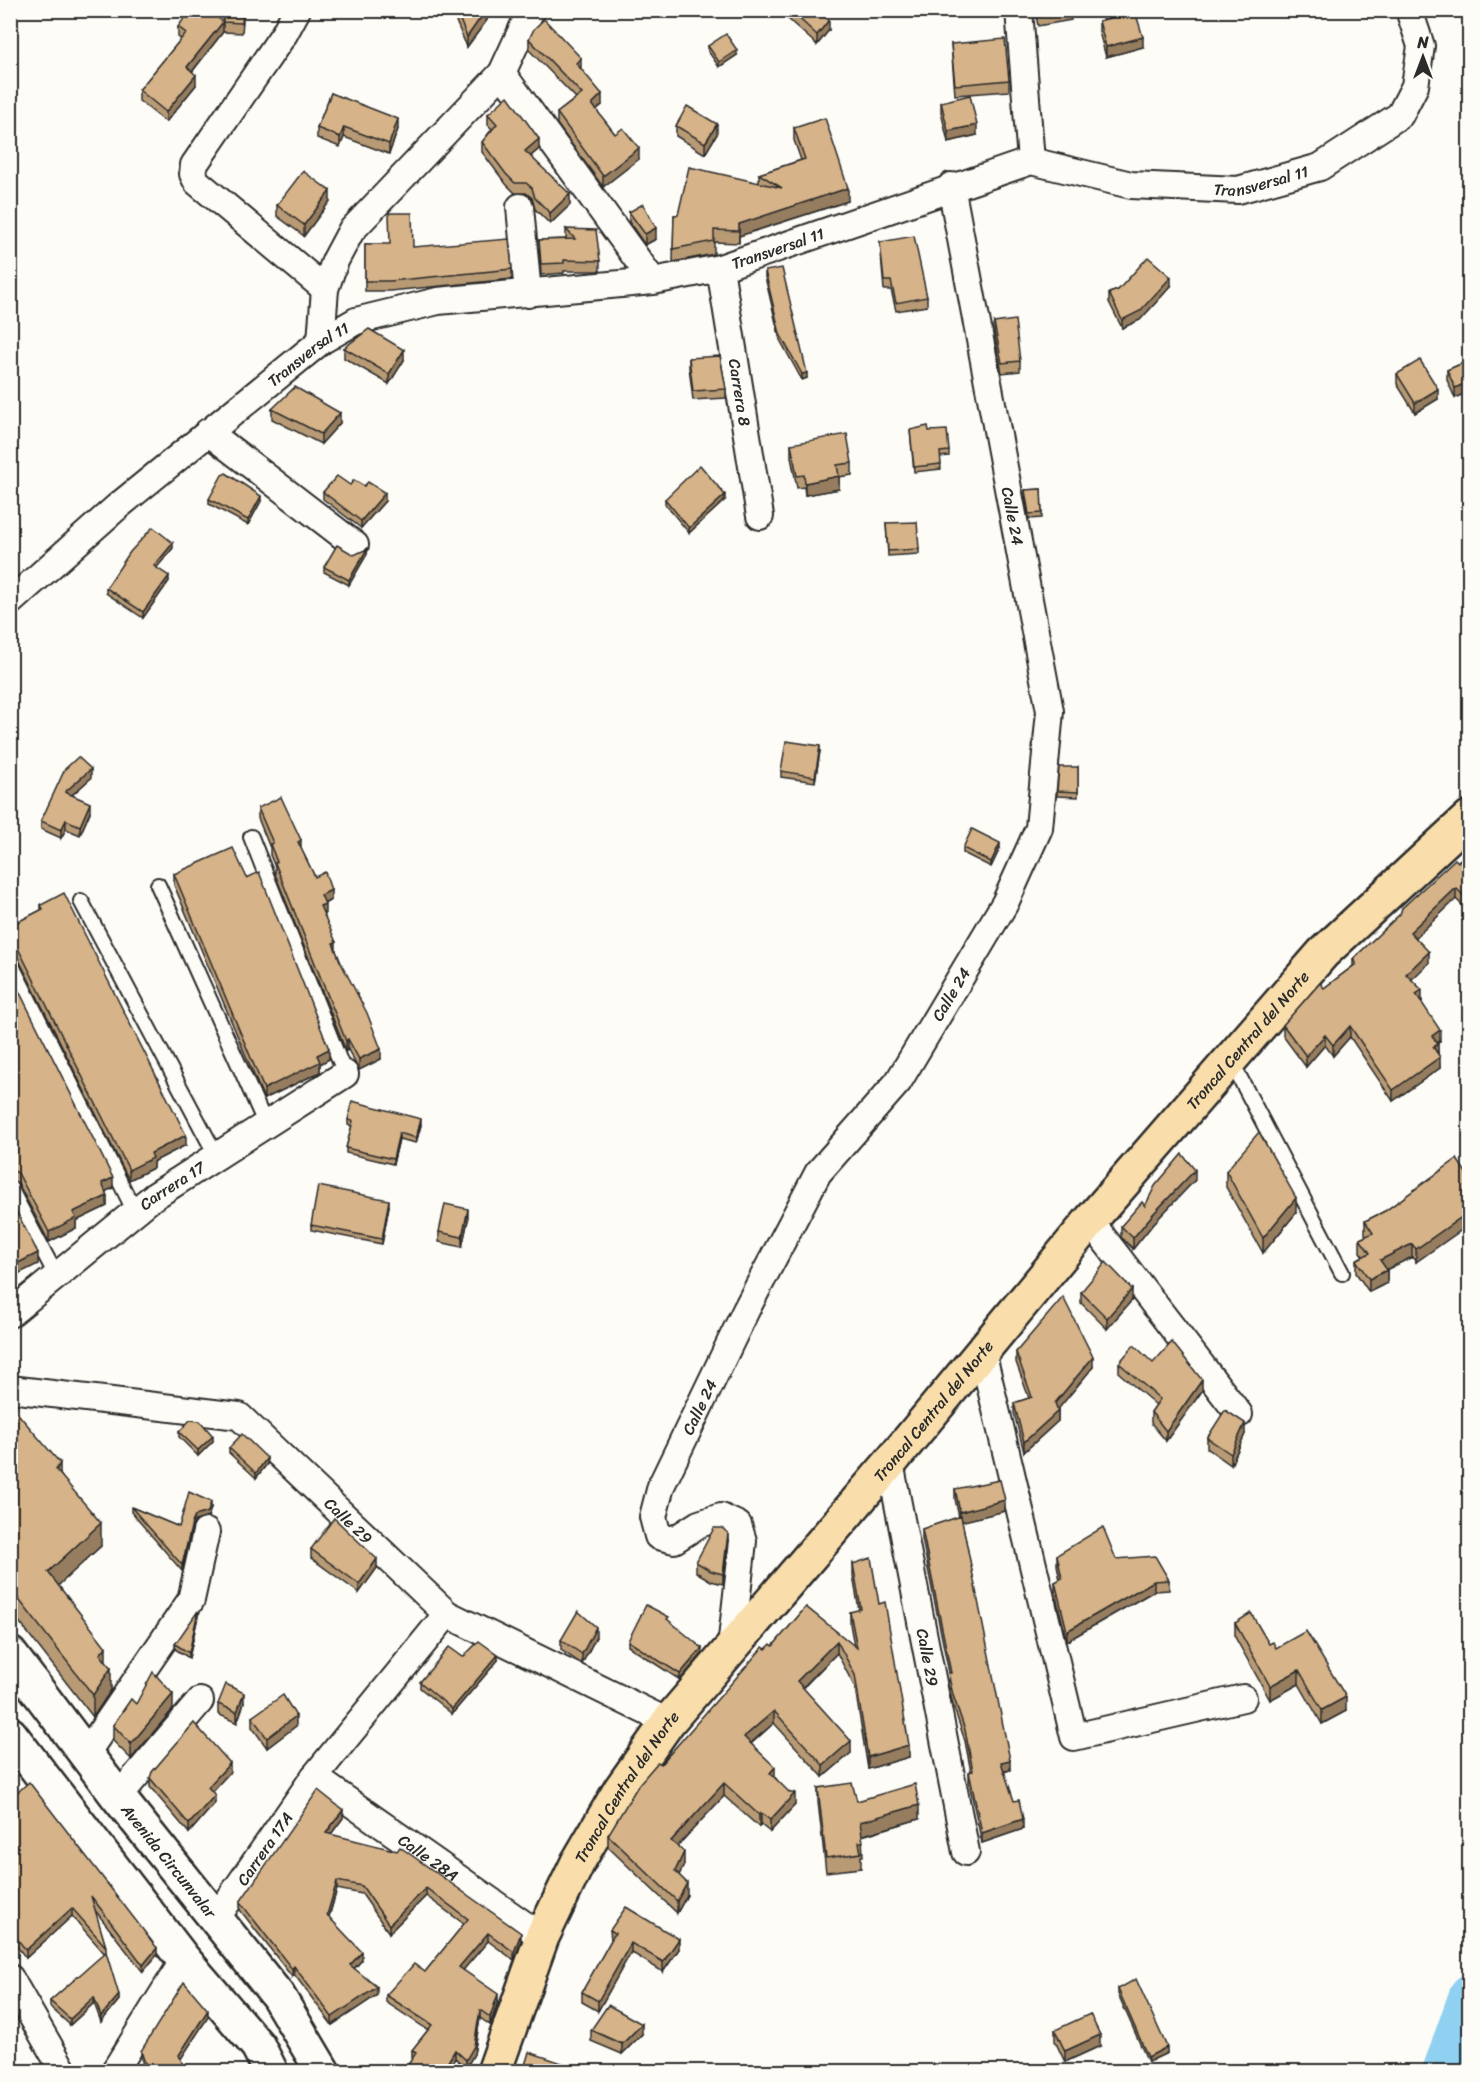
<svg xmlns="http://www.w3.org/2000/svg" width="1480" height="2082" font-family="Sriracha,sans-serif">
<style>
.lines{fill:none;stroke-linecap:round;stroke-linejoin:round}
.river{stroke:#90d1f1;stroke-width:42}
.lane-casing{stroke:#2b2b2b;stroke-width:18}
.street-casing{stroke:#2b2b2b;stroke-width:30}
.secondary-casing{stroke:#2b2b2b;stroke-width:38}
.highway-casing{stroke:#2b2b2b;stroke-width:38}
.lane{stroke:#fdfcf7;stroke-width:14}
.street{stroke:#fdfcf7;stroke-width:26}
.secondary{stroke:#fdfcf7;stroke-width:33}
.highway{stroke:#f9deab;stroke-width:33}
.wall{fill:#b89a75;stroke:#2b2b2b;stroke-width:1.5}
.shaded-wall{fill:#967d5f;stroke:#2b2b2b;stroke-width:1.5}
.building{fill:#d6b388;stroke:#2b2b2b;stroke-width:1.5}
.labels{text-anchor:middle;stroke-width:4.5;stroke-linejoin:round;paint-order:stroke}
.street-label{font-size:16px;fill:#2b2b2b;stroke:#fdfcf7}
</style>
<rect width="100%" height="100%" fill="#fdfcf7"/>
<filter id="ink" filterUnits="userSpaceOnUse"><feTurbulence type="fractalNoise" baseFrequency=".0167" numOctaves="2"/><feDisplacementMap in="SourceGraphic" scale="12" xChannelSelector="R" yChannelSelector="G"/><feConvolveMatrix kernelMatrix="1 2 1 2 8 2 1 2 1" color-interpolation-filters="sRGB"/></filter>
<g filter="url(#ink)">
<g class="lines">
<path class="river" d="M 1443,2072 L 1470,1995"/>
<g class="lane-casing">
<g id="lane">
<path d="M 251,837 L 345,1074"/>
<path d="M 158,885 L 266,1125"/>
<path d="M 81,901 L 217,1157"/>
<path d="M 10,962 L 135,1212"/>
<path d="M 1231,1061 L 1342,1273"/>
<path d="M 10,1188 L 57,1277"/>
</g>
</g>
<g class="street-casing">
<g id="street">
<path d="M 297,10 L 284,34 L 194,165 L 193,174 L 197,182 L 325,289"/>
<path d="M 1019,10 L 1031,161"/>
<path d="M 502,73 L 653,281"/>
<path d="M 520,207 L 528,294"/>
<path id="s1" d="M 720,268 L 760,516"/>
<path d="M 321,341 L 325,289 L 335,261 L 351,231 L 502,73 L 531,10"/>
<path d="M 208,432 L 355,545"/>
<path id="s2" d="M 10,602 L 117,507 L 321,341 L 356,321 L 438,301 L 653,281 L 720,268 L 1031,161 L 1131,185 L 1238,190 L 1320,167 L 1400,115 L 1415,86 L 1421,46 L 1409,10"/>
<path d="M 1090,1221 L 1239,1414"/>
<path id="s3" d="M 10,1314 L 153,1197 L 345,1074"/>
<path d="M 982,1351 L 1074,1737 L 1243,1698"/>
<path id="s4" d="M 10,1389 L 239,1416 L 447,1614 L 668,1722"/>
<path id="s5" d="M 890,1463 L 966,1852"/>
<path id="s6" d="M 731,1648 L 743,1541 L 738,1525 L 721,1517 L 699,1524 L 674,1540 L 658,1536 L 653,1517 L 661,1486 L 746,1310 L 818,1173 L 898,1082 L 1005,903 L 1039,828 L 1050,711 L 951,186"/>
<path d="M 85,1755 L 191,1600 L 206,1532"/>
<path id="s7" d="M 314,1777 L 542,1937"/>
<path d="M 118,1797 L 200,1701"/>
<path id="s8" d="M 215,1920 L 314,1777 L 447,1614"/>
<path d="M 10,1978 L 64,2072"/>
<path d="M 114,2072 L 184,1960"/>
</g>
</g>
<g class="secondary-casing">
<g id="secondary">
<path id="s9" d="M 10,1654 L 118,1797 L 278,1996 L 323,2072"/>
<path d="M 10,1734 L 184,1960 L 258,2046 L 271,2072"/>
</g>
</g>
<g class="highway-casing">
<g id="highway">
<path id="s10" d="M 494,2072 L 542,1937 L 578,1862 L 620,1790 L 668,1722 L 890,1463 L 1090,1221 L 1323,953 L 1470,817"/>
</g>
</g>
<use href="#lane" class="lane"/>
<use href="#street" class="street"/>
<use href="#secondary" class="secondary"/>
<use href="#highway" class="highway"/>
</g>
<g class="wall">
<path d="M 224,10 L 244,10 L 242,33 L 223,32 L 192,72 L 196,85 L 166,122 L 139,101 L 139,90 L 181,39 L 178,37 L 178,27 L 223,22 Z"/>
<path d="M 455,10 L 487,10 L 487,20 L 467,47 L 455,19 Z"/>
<path d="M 778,10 L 815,10 L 829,30 L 817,45 Z"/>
<path d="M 1035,10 L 1071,10 L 1071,20 L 1038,26 Z"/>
<path d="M 1099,21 L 1143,47 L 1106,57 L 1099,32 Z"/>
<path d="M 529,39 L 581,69 L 602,105 L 596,110 L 615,134 L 639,159 L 603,187 L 557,124 L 557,113 L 576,98 L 529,50 Z"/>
<path d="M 951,44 L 1009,80 L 1009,91 L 955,95 Z"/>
<path d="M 708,46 L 737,55 L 719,67 L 708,51 Z"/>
<path d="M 331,93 L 398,129 L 389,154 L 344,137 L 340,147 L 317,138 L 317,128 Z"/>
<path d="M 941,102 L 977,135 L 948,142 L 941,112 Z"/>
<path d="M 488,114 L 539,149 L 531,156 L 570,205 L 550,224 L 535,209 L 532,198 L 526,193 L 515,193 L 506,184 L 482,152 L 482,142 L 492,129 L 488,125 Z"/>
<path d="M 676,126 L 717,134 L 705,154 L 676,136 Z"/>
<path d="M 794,128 L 848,201 L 739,236 L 739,243 L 714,242 L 714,254 L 673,262 L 674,215 L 678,215 L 759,183 L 759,174 L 801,160 L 794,140 Z"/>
<path d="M 330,201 L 304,236 L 277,216 L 277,205 Z"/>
<path d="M 629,212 L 656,239 L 645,245 L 629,222 Z"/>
<path d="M 566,229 L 600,261 L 600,271 L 564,271 L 564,273 L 541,275 L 539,240 L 566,239 Z"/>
<path d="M 880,242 L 927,297 L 927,306 L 896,311 L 891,290 L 884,290 Z"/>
<path d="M 365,244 L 413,247 L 512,269 L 512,279 L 390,291 L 365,291 Z"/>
<path d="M 765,271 L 807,378 L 802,380 L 780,340 L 765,277 Z"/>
<path d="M 1171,286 L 1140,320 L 1122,328 L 1109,302 L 1109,293 L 1118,290 Z"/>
<path d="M 994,323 L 1020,361 L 1020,371 L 1002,373 L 994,333 Z"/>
<path d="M 344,348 L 404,360 L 389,384 L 344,358 Z"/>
<path d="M 689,358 L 726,389 L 726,398 L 693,400 L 689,367 Z"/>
<path d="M 1470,360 L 1455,398 L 1447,380 L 1447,370 Z"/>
<path d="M 1397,374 L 1438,399 L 1415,413 L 1397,384 Z"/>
<path d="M 272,409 L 340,423 L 321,444 L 272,419 Z"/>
<path d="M 910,430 L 929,431 L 949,451 L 949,456 L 940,457 L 941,469 L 914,472 Z"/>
<path d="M 791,444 L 852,463 L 852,475 L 839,477 L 839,489 L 805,495 L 804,487 L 797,488 L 791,457 Z"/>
<path d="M 350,485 L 385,501 L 361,528 L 323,499 L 323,492 Z"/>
<path d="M 1041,489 L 1042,518 L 1029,519 L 1025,495 L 1025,490 Z"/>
<path d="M 209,499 L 261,501 L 248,525 L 209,504 Z"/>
<path d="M 665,499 L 725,500 L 689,533 L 665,504 Z"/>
<path d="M 886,523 L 919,549 L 919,554 L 888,556 Z"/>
<path d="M 173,548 L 156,568 L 169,581 L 143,618 L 106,593 L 106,588 Z"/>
<path d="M 367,554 L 349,585 L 324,572 L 324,567 L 354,555 Z"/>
<path d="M 820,751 L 815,782 L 781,777 L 781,771 Z"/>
<path d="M 1078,767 L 1078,797 L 1057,796 L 1057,791 Z"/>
<path d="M 91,778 L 72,795 L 90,812 L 80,835 L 66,829 L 61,838 L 41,829 L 41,821 Z"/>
<path d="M 258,808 L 301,849 L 315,877 L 331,900 L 324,904 L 324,915 L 336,951 L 381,1059 L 359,1070 L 348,1050 L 346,1051 L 275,874 L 275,867 L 270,855 L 270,848 L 258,818 Z"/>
<path d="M 963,848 L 1000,848 L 991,867 L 963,853 Z"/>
<path d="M 1470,850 L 1470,913 L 1456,899 L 1415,938 L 1429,963 L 1411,979 L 1422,1001 L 1421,1001 L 1440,1041 L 1437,1043 L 1440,1068 L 1393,1101 L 1350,1037 L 1333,1056 L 1325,1045 L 1306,1067 L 1283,1036 L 1283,1025 L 1324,988 L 1353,966 L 1353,959 Z"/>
<path d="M 174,874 L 329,1059 L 320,1064 L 320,1072 L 264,1099 L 174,885 Z"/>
<path d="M 41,905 L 186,1145 L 153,1162 L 153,1168 L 129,1180 L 18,958 L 11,953 L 10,926 L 41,910 Z"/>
<path d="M 10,973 L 113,1188 L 106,1191 L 107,1206 L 76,1221 L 76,1228 L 49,1242 L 18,1183 L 10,1179 Z"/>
<path d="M 348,1120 L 421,1125 L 416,1143 L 399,1139 L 393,1164 L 346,1153 L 346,1148 L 352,1126 L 348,1125 Z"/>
<path d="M 1457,1159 L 1416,1262 L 1412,1257 L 1387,1269 L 1387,1283 L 1369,1292 L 1356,1273 L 1356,1260 L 1363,1256 L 1360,1252 L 1360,1239 L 1366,1236 L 1365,1234 L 1365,1221 L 1385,1211 Z"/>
<path d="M 1226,1171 L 1296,1213 L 1263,1253 L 1226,1187 Z"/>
<path d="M 1195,1180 L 1153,1224 L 1133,1249 L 1121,1237 L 1121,1226 L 1145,1206 Z"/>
<path d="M 389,1206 L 382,1244 L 311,1230 L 311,1225 Z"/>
<path d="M 468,1220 L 462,1247 L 439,1242 L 439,1232 Z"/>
<path d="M 1081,1292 L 1132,1300 L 1107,1329 L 1081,1303 Z"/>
<path d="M 1016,1352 L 1093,1367 L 1058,1409 L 1058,1421 L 1024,1452 L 1014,1413 L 1014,1403 L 1029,1398 L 1016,1362 Z"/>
<path d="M 1119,1363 L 1153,1363 L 1202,1391 L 1166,1441 L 1151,1423 L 1151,1412 L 1156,1405 L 1119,1373 Z"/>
<path d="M 10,1410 L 60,1474 L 101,1546 L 58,1585 L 106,1661 L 111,1690 L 93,1717 L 10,1610 Z"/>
<path d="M 179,1432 L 213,1441 L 198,1456 L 179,1437 Z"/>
<path d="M 1245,1434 L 1231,1465 L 1207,1448 L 1207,1438 Z"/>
<path d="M 229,1448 L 267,1464 L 256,1478 L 229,1453 Z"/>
<path d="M 955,1489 L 1005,1511 L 962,1521 L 1010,1770 L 1004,1772 L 1023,1829 L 982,1843 L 969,1783 L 969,1772 L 971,1772 L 965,1741 L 953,1705 L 948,1684 L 949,1673 L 922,1539 L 922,1529 L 959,1517 L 955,1499 Z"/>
<path d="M 131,1507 L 179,1527 L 211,1508 L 208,1517 L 195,1521 L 192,1528 L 182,1571 L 131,1512 Z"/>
<path d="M 728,1542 L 723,1584 L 711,1581 L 696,1572 L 696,1562 Z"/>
<path d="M 311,1549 L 377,1568 L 359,1593 L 311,1558 Z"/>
<path d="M 1057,1555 L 1116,1559 L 1169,1580 L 1169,1590 L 1154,1591 L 1067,1641 L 1055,1593 L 1055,1582 L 1060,1580 L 1057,1565 Z"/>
<path d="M 853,1564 L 879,1604 L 909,1757 L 868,1769 L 855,1688 L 837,1653 L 803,1688 L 851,1753 L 823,1777 L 774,1723 L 751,1744 L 795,1805 L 770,1832 L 761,1825 L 759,1827 L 724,1796 L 677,1846 L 684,1865 L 679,1875 L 687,1895 L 677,1913 L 608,1847 L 608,1835 L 661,1764 L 766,1649 L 773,1646 L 806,1607 L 854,1646 L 850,1624 L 850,1612 L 859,1610 L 853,1576 Z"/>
<path d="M 198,1616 L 189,1658 L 175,1649 L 175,1644 Z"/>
<path d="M 669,1621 L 702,1654 L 680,1680 L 628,1646 L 628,1641 Z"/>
<path d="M 1235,1623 L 1269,1644 L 1276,1648 L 1346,1711 L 1322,1724 L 1299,1684 L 1270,1700 L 1235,1637 Z"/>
<path d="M 596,1637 L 582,1664 L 561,1650 L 561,1640 Z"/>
<path d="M 463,1657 L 498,1660 L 452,1714 L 420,1688 L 420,1682 Z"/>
<path d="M 244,1703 L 237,1723 L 218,1714 L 218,1704 Z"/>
<path d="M 136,1704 L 173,1709 L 131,1759 L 113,1741 L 113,1725 Z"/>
<path d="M 252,1717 L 296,1726 L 267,1748 L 252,1727 Z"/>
<path d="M 230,1772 L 212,1791 L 215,1803 L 189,1833 L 150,1787 L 150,1778 Z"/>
<path d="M 818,1788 L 857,1801 L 919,1819 L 862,1836 L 863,1856 L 861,1856 L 861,1868 L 826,1872 L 818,1802 Z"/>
<path d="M 10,1799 L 157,1955 L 143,1972 L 94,1909 L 106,1947 L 106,1953 L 119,2000 L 101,2022 L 94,2003 L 70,2025 L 50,2007 L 50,2001 L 105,1954 L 72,1916 L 26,1958 L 10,1938 Z"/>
<path d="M 343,1818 L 331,1834 L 521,1940 L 514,1960 L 488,1941 L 463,1970 L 498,2002 L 490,2025 L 480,2018 L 474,2054 L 466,2068 L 455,2058 L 447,2072 L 403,2072 L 413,2058 L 412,2057 L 412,2050 L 428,2030 L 386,2002 L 386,1995 L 425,1972 L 464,1924 L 426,1896 L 389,1933 L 362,1894 L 337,1889 L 329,1917 L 362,1960 L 354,1969 L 377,1995 L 332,2025 L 294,1974 L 292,1977 L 240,1910 L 240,1902 Z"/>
<path d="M 610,1930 L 679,1949 L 663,1972 L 631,1952 L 598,2011 L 582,2002 L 582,1992 L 611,1940 Z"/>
<path d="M 1118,1989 L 1167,2053 L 1148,2062 L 1118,1994 Z"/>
<path d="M 208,2017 L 180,2059 L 186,2072 L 145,2072 L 141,2058 L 141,2051 Z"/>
<path d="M 591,2030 L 642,2034 L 622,2054 L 591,2041 Z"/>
<path d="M 1055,2030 L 1100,2046 L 1065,2062 L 1055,2041 Z"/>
</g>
<g class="shaded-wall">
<path d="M 486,10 L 487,20 L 467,47 L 467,37 Z"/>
<path d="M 829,20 L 829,30 L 817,45 L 817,35 Z"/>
<path d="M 223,22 L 223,32 L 187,78 L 187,67 Z"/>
<path d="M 1143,37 L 1143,47 L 1106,57 L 1106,47 Z"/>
<path d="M 737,50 L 737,55 L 719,67 L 719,62 Z"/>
<path d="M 581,58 L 581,69 L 576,74 L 576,63 Z"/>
<path d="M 196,75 L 196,85 L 166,122 L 166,112 Z"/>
<path d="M 602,94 L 602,105 L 592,114 L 592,104 Z"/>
<path d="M 398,119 L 398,129 L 389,154 L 389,144 Z"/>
<path d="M 717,124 L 717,134 L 705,154 L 705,143 Z"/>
<path d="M 977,125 L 977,135 L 948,142 L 948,131 Z"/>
<path d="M 344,127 L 344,137 L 340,147 L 340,137 Z"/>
<path d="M 539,139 L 539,149 L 525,161 L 525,151 Z"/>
<path d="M 639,148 L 639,159 L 603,187 L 603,176 Z"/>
<path d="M 848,188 L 848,201 L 739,236 L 739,243 L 739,224 Z"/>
<path d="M 330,191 L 330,201 L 304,236 L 304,225 Z"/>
<path d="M 570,194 L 570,205 L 550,224 L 550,213 Z"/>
<path d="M 656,228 L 656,239 L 645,245 L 645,234 Z"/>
<path d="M 1171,277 L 1171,286 L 1140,320 L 1122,328 L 1122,320 Z"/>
<path d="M 404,350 L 404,360 L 389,384 L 389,374 Z"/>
<path d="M 807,373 L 807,378 L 802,380 L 802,374 Z"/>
<path d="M 1470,381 L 1470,391 L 1455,398 L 1455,388 Z"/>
<path d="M 1438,389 L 1438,399 L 1415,413 L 1415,403 Z"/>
<path d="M 340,413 L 340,423 L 321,444 L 321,434 Z"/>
<path d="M 839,476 L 839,489 L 805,495 L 805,483 Z"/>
<path d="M 385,493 L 385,501 L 361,528 L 361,521 Z"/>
<path d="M 725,495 L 725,500 L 689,533 L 689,528 Z"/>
<path d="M 261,496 L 261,501 L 248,525 L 248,520 Z"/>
<path d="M 173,543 L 173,548 L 154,571 L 154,566 Z"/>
<path d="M 367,549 L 367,554 L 349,585 L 349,580 Z"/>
<path d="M 169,576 L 169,581 L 143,618 L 143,612 Z"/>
<path d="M 820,746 L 820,751 L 815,782 L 815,777 Z"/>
<path d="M 91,769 L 91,778 L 65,801 L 65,792 Z"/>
<path d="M 90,803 L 90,812 L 80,835 L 80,826 Z"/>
<path d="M 66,820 L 66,829 L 61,838 L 61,830 Z"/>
<path d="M 301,840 L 301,850 L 298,842 Z"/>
<path d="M 1000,843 L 1000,848 L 991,867 L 991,862 Z"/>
<path d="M 1456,888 L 1456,899 L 1410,943 L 1410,932 Z"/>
<path d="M 331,890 L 331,900 L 321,905 L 321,895 Z"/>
<path d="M 325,904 L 325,915 L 320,917 L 320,906 Z"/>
<path d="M 336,942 L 336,952 L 333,943 Z"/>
<path d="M 1429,952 L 1429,963 L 1406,985 L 1406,974 Z"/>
<path d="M 1422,990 L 1422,1001 L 1416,1005 L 1416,994 Z"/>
<path d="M 1350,1026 L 1350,1037 L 1333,1056 L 1333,1045 Z"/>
<path d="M 1440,1030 L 1440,1041 L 1432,1046 L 1432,1036 Z"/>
<path d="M 1325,1035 L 1325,1045 L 1306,1067 L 1306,1056 Z"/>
<path d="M 348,1039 L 348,1050 L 346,1051 L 346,1041 Z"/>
<path d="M 1438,1044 L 1438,1055 L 1433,1047 Z"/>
<path d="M 329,1049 L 329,1059 L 320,1064 L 320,1072 L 264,1099 L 264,1089 L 317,1055 Z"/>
<path d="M 381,1049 L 381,1059 L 359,1070 L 359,1059 Z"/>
<path d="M 1440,1057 L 1440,1068 L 1393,1101 L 1393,1090 Z"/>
<path d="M 421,1119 L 421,1125 L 416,1143 L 416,1138 Z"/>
<path d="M 399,1133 L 399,1139 L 393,1164 L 393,1159 Z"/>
<path d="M 186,1135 L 186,1145 L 153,1162 L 153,1168 L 129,1180 L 129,1170 L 151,1153 Z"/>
<path d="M 1195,1170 L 1195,1180 L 1153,1224 L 1133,1249 L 1133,1238 L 1153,1214 Z"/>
<path d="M 113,1178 L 113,1188 L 102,1193 L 102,1183 Z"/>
<path d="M 107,1196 L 107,1206 L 76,1221 L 76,1228 L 49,1242 L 49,1232 L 73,1212 Z"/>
<path d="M 1296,1198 L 1296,1213 L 1263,1253 L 1263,1238 Z"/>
<path d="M 389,1200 L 389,1206 L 382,1244 L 382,1239 Z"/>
<path d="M 468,1209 L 468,1220 L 462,1247 L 462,1237 Z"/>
<path d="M 1470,1211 L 1470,1224 L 1416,1262 L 1416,1249 Z"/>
<path d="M 1412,1244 L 1412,1257 L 1380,1273 L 1380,1260 Z"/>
<path d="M 38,1253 L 38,1264 L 10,1278 L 10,1267 Z"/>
<path d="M 1387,1270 L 1387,1283 L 1369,1292 L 1369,1279 Z"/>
<path d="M 1132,1289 L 1132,1300 L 1107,1329 L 1107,1318 Z"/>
<path d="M 1093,1357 L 1093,1367 L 1055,1413 L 1055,1403 Z"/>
<path d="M 1202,1380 L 1202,1391 L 1166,1441 L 1166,1431 Z"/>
<path d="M 1058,1411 L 1058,1421 L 1024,1452 L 1024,1442 Z"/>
<path d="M 1245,1423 L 1245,1434 L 1231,1465 L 1231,1454 Z"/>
<path d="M 213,1436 L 213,1441 L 198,1456 L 198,1450 Z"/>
<path d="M 267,1458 L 267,1464 L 256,1478 L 256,1473 Z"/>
<path d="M 60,1463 L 60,1485 L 56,1470 Z"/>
<path d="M 1005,1500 L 1005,1511 L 960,1522 L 960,1512 Z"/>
<path d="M 211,1502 L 211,1508 L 208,1517 L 195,1521 L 192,1528 L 182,1571 L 182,1565 L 192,1523 L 195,1516 Z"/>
<path d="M 101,1523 L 101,1546 L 48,1595 L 48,1572 Z"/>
<path d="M 728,1533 L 728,1542 L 723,1584 L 723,1574 Z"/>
<path d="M 377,1559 L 377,1568 L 359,1593 L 359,1584 Z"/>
<path d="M 1154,1581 L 1154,1591 L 1067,1641 L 1067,1631 Z"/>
<path d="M 198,1611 L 198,1616 L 189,1658 L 189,1653 Z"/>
<path d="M 596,1627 L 596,1637 L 582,1664 L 582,1654 Z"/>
<path d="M 837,1641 L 837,1653 L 797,1693 L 797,1681 Z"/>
<path d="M 106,1647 L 106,1669 L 100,1654 Z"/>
<path d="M 702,1648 L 702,1654 L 680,1680 L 680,1674 Z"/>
<path d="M 498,1655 L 498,1660 L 452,1714 L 452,1709 Z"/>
<path d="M 111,1668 L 111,1690 L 93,1717 L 93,1695 Z"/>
<path d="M 1299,1670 L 1299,1684 L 1270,1700 L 1270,1686 Z"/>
<path d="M 244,1693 L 244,1703 L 237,1723 L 237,1712 Z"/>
<path d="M 173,1694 L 173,1709 L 131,1759 L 131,1744 Z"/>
<path d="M 1346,1697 L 1346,1711 L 1322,1724 L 1322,1710 Z"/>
<path d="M 774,1711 L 774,1723 L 744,1749 L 744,1737 Z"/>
<path d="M 296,1716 L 296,1726 L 267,1748 L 267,1738 Z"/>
<path d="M 851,1741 L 851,1753 L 823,1777 L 823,1765 Z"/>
<path d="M 909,1745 L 909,1757 L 868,1769 L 868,1757 Z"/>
<path d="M 1010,1760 L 1010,1770 L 1001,1772 L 1001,1762 Z"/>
<path d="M 230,1763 L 230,1772 L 208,1796 L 208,1787 Z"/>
<path d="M 775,1767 L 775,1780 L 770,1773 Z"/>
<path d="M 724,1783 L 724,1796 L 671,1853 L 671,1841 Z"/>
<path d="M 795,1793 L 795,1805 L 770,1832 L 770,1820 Z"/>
<path d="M 215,1795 L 215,1803 L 189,1833 L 189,1824 Z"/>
<path d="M 919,1805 L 919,1819 L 860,1836 L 860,1822 Z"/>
<path d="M 343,1810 L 343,1818 L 326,1841 L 326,1833 Z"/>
<path d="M 761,1813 L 761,1825 L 759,1827 L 759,1815 Z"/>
<path d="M 1023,1819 L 1023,1829 L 982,1843 L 982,1833 Z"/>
<path d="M 684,1852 L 684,1865 L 675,1883 L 675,1871 Z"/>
<path d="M 337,1881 L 337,1889 L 327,1923 L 327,1915 Z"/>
<path d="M 687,1883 L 687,1895 L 677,1913 L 677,1901 Z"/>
<path d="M 426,1888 L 426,1896 L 389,1933 L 389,1925 Z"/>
<path d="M 72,1908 L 72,1916 L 26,1958 L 26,1950 Z"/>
<path d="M 488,1933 L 488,1941 L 459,1975 L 459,1967 Z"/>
<path d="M 521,1933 L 521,1940 L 514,1960 L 514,1952 Z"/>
<path d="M 679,1939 L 679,1949 L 663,1972 L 663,1962 Z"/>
<path d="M 631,1943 L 631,1952 L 598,2011 L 598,2001 Z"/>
<path d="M 157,1948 L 157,1955 L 143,1972 L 143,1965 Z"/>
<path d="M 362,1952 L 362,1960 L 350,1973 L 350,1965 Z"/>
<path d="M 294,1966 L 294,1974 L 292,1977 L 292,1969 Z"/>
<path d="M 377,1987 L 377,1995 L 332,2025 L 332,2017 Z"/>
<path d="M 498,1994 L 498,2002 L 490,2025 L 490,2017 Z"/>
<path d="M 119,1995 L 119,2000 L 101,2022 L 101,2016 Z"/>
<path d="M 94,1997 L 94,2003 L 70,2025 L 70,2019 Z"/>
<path d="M 208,2010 L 208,2017 L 179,2062 L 179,2055 Z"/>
<path d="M 480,2010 L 480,2018 L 474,2054 L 466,2068 L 466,2060 Z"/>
<path d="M 642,2024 L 642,2034 L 622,2054 L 622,2044 Z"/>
<path d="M 1100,2035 L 1100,2046 L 1065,2062 L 1065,2051 Z"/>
<path d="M 1167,2047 L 1167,2053 L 1148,2062 L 1148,2057 Z"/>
<path d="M 455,2050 L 455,2058 L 447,2072 L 442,2072 Z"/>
</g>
<g class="building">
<path d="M 190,10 L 208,10 L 223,22 L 187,67 L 196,75 L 166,112 L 139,90 L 186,33 L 178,27 Z"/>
<path d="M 224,10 L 243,10 L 242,23 L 223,22 Z"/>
<path d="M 456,10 L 486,10 L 467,37 Z"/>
<path d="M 790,10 L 815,10 L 829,20 L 817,35 Z"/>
<path d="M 1037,10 L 1071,10 L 1071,11 L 1038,16 Z"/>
<path d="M 1135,11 L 1143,37 L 1106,47 L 1099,21 Z"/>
<path d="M 544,19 L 581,58 L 576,63 L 602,94 L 592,104 L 615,134 L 623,128 L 639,148 L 603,176 L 557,113 L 582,94 L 529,39 L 534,29 Z"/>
<path d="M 726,34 L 737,50 L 719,62 L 708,46 Z"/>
<path d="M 1005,39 L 1009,80 L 955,85 L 951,44 Z"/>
<path d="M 331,93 L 398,119 L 389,144 L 344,127 L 340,137 L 317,128 Z"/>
<path d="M 970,95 L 977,125 L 948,131 L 941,102 Z"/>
<path d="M 508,96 L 539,139 L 525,151 L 570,194 L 550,213 L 535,198 L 532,188 L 526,183 L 515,183 L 506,174 L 482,142 L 497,124 L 488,114 Z"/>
<path d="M 687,106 L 717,124 L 705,143 L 676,126 Z"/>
<path d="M 825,118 L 848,188 L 739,224 L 739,231 L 714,230 L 714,241 L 673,249 L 674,215 L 678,215 L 689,167 L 782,188 L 759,174 L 805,159 L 794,128 Z"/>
<path d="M 303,171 L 330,191 L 304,225 L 277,205 Z"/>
<path d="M 643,204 L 656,228 L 645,234 L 629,212 Z"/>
<path d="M 389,213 L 412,213 L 413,247 L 509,239 L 512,269 L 390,281 L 365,281 L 365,244 L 390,244 Z"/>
<path d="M 566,229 L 596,230 L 600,261 L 564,260 L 564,263 L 541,264 L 539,240 L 575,239 Z"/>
<path d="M 914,236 L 927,297 L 896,303 L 891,281 L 884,281 L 880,242 Z"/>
<path d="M 1148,257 L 1171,277 L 1140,311 L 1122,320 L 1109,293 L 1118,290 Z"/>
<path d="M 782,268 L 807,373 L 802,374 L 780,334 L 765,271 Z"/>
<path d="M 1015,320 L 1020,361 L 1002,363 L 994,323 Z"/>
<path d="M 369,329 L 404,350 L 389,374 L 344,348 Z"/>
<path d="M 720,356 L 726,389 L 693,391 L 689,358 Z"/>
<path d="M 1420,360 L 1438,389 L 1415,403 L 1397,374 Z"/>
<path d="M 1470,360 L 1470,381 L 1455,388 L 1447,370 Z"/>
<path d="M 295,387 L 340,413 L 321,434 L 272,409 Z"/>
<path d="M 928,426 L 929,431 L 947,430 L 949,451 L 940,452 L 941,464 L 914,467 L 910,430 Z"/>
<path d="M 847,434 L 852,463 L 837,465 L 839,476 L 805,483 L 804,475 L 797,476 L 791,444 Z"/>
<path d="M 700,465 L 725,495 L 689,528 L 665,499 Z"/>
<path d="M 226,473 L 261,496 L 248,520 L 209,499 L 222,475 Z"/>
<path d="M 337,476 L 350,485 L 354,480 L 364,486 L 368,482 L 385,493 L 361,521 L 323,492 Z"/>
<path d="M 1041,489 L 1042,513 L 1029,514 L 1025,490 Z"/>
<path d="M 917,522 L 919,549 L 888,551 L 886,523 Z"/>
<path d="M 153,527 L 173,543 L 154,566 L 169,576 L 143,612 L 106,588 L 130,552 Z"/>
<path d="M 337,545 L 354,555 L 367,549 L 349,580 L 324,567 Z"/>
<path d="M 786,741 L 820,746 L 815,777 L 781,771 Z"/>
<path d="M 78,757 L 91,769 L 65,792 L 90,803 L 80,826 L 66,820 L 61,830 L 41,821 L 65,769 Z"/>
<path d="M 1059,767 L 1078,767 L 1078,792 L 1057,791 Z"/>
<path d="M 281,797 L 301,840 L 298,842 L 315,877 L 325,872 L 331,890 L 321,895 L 325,904 L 320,906 L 336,942 L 333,943 L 340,961 L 367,1013 L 381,1049 L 359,1059 L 348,1039 L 346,1041 L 275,863 L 277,862 L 270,844 L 273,843 L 258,808 Z"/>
<path d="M 972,829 L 1000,843 L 991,862 L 963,848 Z"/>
<path d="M 233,848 L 247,878 L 259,872 L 329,1049 L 317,1055 L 320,1062 L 264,1089 L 174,874 Z"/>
<path d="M 1470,850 L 1470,902 L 1456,888 L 1410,932 L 1429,952 L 1406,974 L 1422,990 L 1416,994 L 1440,1030 L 1432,1036 L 1438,1044 L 1433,1047 L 1440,1057 L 1393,1090 L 1350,1026 L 1333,1045 L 1325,1035 L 1306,1056 L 1283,1025 L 1320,983 L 1324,988 L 1356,964 L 1353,959 L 1400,914 L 1402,908 L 1455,859 L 1458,862 Z"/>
<path d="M 64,893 L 186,1135 L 151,1153 L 153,1158 L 129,1170 L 18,948 L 10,943 L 10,941 L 15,939 L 10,930 L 10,926 L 43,909 L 41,905 Z"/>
<path d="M 10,973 L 113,1178 L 102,1183 L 107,1196 L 73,1212 L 76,1218 L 49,1232 L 18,1173 L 10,1169 Z"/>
<path d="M 352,1101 L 421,1119 L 416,1138 L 399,1133 L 393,1159 L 346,1148 L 353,1121 L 348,1120 Z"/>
<path d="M 1259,1132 L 1296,1198 L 1263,1238 L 1226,1171 Z"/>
<path d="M 1182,1154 L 1195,1170 L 1153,1214 L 1133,1238 L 1121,1226 L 1142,1202 L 1145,1206 L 1155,1186 Z"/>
<path d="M 1457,1159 L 1470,1179 L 1470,1211 L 1416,1249 L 1412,1244 L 1380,1260 L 1387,1270 L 1369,1279 L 1356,1260 L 1370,1253 L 1360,1239 L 1373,1233 L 1365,1221 L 1385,1211 Z"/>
<path d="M 318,1186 L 389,1200 L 382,1239 L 311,1225 Z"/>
<path d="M 10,1199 L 38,1253 L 10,1267 Z"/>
<path d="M 445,1204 L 468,1209 L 462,1237 L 439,1232 Z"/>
<path d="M 1106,1262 L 1132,1289 L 1107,1318 L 1081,1292 Z"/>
<path d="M 1063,1297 L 1093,1357 L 1055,1403 L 1058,1411 L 1024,1442 L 1014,1403 L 1032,1397 L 1016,1352 Z"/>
<path d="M 1172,1342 L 1202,1380 L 1166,1431 L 1151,1412 L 1160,1399 L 1119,1363 L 1134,1345 L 1153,1363 Z"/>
<path d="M 13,1408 L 60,1463 L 56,1470 L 101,1523 L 48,1572 L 106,1647 L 100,1654 L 111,1668 L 93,1695 L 10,1588 L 10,1410 Z"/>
<path d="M 1225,1410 L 1245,1423 L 1231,1454 L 1207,1438 Z"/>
<path d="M 190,1420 L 200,1421 L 213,1436 L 198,1450 L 179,1432 Z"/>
<path d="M 242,1434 L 267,1458 L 256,1473 L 229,1448 Z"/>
<path d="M 1000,1480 L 1005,1500 L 960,1512 L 955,1489 Z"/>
<path d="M 189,1492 L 211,1502 L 208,1512 L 195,1516 L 192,1523 L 182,1565 L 131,1507 L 179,1527 Z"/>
<path d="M 961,1516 L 1010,1760 L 1001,1762 L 1014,1801 L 1019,1800 L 1023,1819 L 982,1833 L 969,1772 L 973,1771 L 965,1730 L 953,1695 L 948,1673 L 951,1673 L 922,1529 Z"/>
<path d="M 334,1518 L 377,1559 L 359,1584 L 311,1549 Z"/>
<path d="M 1103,1527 L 1116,1559 L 1155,1556 L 1169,1580 L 1154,1581 L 1067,1631 L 1055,1582 L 1062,1578 L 1057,1555 Z"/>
<path d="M 714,1528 L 722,1528 L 728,1533 L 723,1574 L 711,1571 L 696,1562 Z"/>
<path d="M 871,1558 L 879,1604 L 885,1602 L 909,1745 L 868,1757 L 855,1675 L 837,1641 L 797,1681 L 851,1741 L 823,1765 L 774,1711 L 744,1737 L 775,1767 L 770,1773 L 790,1793 L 795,1793 L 770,1820 L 761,1813 L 759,1815 L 724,1783 L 671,1841 L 684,1852 L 675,1871 L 687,1883 L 677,1901 L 608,1835 L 639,1784 L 658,1762 L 661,1764 L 763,1647 L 766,1649 L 771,1644 L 773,1646 L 806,1607 L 857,1648 L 850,1612 L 861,1609 L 853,1564 Z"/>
<path d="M 646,1605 L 669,1617 L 667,1619 L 702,1648 L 680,1674 L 628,1641 Z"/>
<path d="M 198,1611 L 189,1653 L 175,1644 Z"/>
<path d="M 578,1611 L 596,1627 L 582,1654 L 561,1640 Z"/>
<path d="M 1251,1613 L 1269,1644 L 1273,1642 L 1276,1648 L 1306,1631 L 1346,1697 L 1322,1710 L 1299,1670 L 1270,1686 L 1235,1623 Z"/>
<path d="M 479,1641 L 498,1655 L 452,1709 L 420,1682 L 449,1647 L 463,1657 Z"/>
<path d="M 153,1672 L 173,1694 L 131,1744 L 113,1725 L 131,1699 L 136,1704 Z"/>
<path d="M 226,1684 L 244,1693 L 237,1712 L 218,1704 Z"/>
<path d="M 283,1695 L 296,1716 L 267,1738 L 252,1717 Z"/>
<path d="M 194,1723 L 230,1763 L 208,1787 L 215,1795 L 189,1824 L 150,1778 L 152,1772 Z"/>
<path d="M 29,1782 L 157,1948 L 143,1965 L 91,1896 L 106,1947 L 72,1908 L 26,1950 L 10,1930 L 10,1799 Z"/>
<path d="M 852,1783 L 857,1801 L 915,1784 L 919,1805 L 860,1822 L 863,1842 L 859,1842 L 861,1853 L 826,1858 L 818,1788 Z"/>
<path d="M 318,1790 L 343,1810 L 326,1833 L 397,1851 L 400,1847 L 521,1933 L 514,1952 L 488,1933 L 459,1967 L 498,1994 L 490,2017 L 480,2010 L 474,2046 L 466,2060 L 455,2050 L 442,2072 L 403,2072 L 416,2053 L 412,2050 L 432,2025 L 386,1995 L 414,1964 L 425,1972 L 468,1919 L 426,1888 L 389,1925 L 362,1886 L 337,1881 L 327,1915 L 362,1952 L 350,1965 L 377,1987 L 332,2017 L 294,1966 L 292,1969 L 240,1902 Z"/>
<path d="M 626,1907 L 679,1939 L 663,1962 L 631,1943 L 598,2001 L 582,1992 L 615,1933 L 610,1930 Z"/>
<path d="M 106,1952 L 119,1995 L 101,2016 L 94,1997 L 70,2019 L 50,2001 Z"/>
<path d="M 1136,1979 L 1167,2047 L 1148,2057 L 1118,1989 Z"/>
<path d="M 184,1982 L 208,2010 L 179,2055 L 186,2072 L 148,2072 L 141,2051 Z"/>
<path d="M 608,2005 L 642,2024 L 622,2044 L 591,2030 Z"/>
<path d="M 1090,2014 L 1100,2035 L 1065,2051 L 1055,2030 Z"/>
<path d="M 529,2052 L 565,2064 L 565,2072 L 523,2072 Z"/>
<path d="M 250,2067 L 253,2072 L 243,2072 Z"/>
</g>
</g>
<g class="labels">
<g class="street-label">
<text dy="6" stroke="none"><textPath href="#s2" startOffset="1378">Transversal 11</textPath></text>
<text dy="6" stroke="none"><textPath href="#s2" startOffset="876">Transversal 11</textPath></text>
<text dy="6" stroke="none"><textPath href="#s2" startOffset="388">Transversal 11</textPath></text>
<text dy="6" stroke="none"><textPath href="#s1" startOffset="126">Carrera 8</textPath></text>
<text transform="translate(1013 516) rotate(79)" y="6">Calle 24</text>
<text dy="6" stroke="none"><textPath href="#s6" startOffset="838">Calle 24</textPath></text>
<text dy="6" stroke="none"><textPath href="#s10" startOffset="1288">Troncal Central del Norte</textPath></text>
<text dy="6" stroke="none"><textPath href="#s3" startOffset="207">Carrera 17</textPath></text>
<text dy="6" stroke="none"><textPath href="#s6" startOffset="352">Calle 24</textPath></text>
<text dy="6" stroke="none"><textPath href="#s10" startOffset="802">Troncal Central del Norte</textPath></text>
<text dy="6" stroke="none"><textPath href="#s4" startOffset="382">Calle 29</textPath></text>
<text dy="6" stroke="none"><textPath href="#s5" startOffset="198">Calle 29</textPath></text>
<text dy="6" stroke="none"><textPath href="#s10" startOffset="316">Troncal Central del Norte</textPath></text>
<text dy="6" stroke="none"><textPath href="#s8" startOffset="87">Carrera 17A</textPath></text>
<text dy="6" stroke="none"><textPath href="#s7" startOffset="140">Calle 28A</textPath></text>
<text dy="6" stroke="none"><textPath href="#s9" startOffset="261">Avenida Circunvalar</textPath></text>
</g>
</g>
<rect width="1480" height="2082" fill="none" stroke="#fdfcf7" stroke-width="36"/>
<rect x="18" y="18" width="1444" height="2046" fill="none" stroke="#2b2b2b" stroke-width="2" filter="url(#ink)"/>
<g transform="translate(1423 57)" stroke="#fdfcf7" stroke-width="4.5" paint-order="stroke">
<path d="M0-4.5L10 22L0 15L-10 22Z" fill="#2b2b2b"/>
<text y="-9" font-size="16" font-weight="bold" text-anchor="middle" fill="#2b2b2b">N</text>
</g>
</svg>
